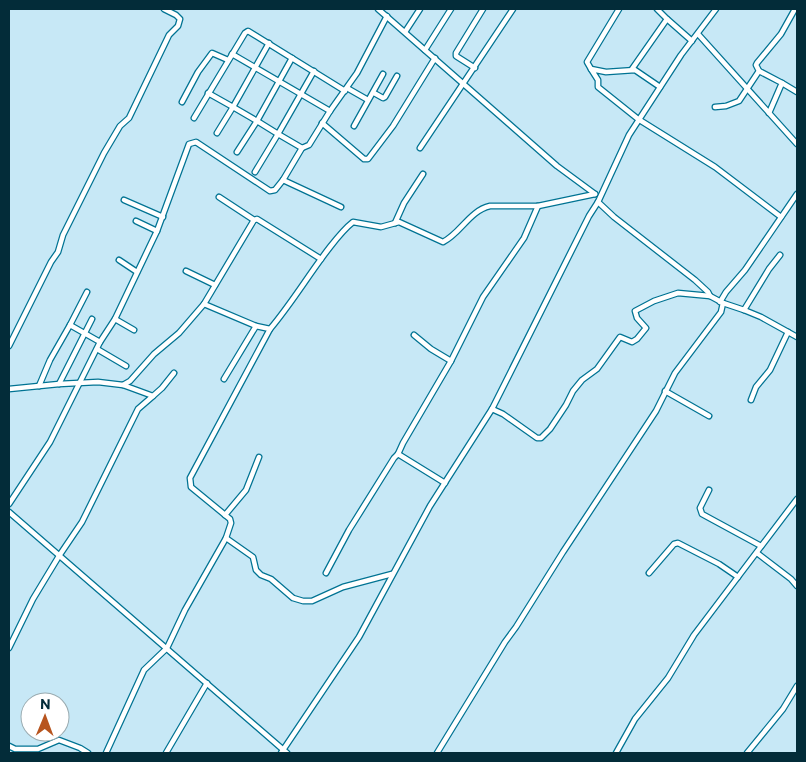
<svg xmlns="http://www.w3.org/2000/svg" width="806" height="762" font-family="Commissioner,sans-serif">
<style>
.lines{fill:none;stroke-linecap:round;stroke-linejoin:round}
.minor-casing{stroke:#007393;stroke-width:7}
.minor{stroke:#fff;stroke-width:4.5}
</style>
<rect width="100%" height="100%" fill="#c7e8f6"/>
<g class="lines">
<g class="minor-casing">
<g id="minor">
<path d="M 378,9 L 557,166 L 595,194"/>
<path d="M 657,9 L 667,19 L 692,41"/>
<path d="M 405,32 L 420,9"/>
<path d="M 698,34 L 797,144"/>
<path d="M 425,50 L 451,9"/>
<path d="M 232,54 L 330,111"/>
<path d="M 475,68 L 456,56 L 456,53 L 483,9"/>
<path d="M 591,69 L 587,62 L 619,9"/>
<path d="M 632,69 L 667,19"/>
<path d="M 759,71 L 782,83 L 769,113"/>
<path d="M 782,83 L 797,92"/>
<path d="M 660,87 L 635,70 L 606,72 L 591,69 L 598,80 L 598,87 L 638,119 L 715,167 L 781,217"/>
<path d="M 347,88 L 368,100"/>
<path d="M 208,93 L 233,107 L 269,43"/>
<path d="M 374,93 L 383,98 L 385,97 L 397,76"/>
<path d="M 182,102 L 198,72 L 212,53 L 228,60"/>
<path d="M 715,107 L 726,106 L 739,101 L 759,71 L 756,65 L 757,63 L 781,34 L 795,9"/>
<path d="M 194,118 L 245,33 L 248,31 L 345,91"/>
<path d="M 322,123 L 364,159 L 368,159 L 393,126 L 435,58"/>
<path d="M 354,126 L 383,74"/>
<path d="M 217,133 L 233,107 L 257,121 L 292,58"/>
<path d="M 420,148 L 513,9"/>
<path d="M 237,152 L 257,121 L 278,134 L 314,71"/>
<path d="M 255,172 L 278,134 L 302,148 L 309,145 L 330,111 L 357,73 L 387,16"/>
<path d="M 283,180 L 341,207"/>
<path d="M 219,197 L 254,220 L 257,219 L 321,259"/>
<path d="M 124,200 L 163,217"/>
<path d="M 598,202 L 614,217 L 695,280 L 708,292 L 710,296 L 723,303 L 744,310 L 761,317 L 797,337"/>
<path d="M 136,221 L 157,231"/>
<path d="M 395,223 L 404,203 L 423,174"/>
<path d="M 119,260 L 137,272"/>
<path d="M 186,271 L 215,285"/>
<path d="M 720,302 L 726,292 L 745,270 L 797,194"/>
<path d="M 204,304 L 254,220"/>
<path d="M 744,310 L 769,269 L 780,255"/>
<path d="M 115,319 L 134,330"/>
<path d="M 70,325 L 87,292"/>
<path d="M 414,335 L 431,349 L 451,361"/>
<path d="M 9,346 L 51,262 L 58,252 L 63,235 L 104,153 L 120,126 L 129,118 L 169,35 L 178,26 L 180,19 L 176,15 L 164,9"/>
<path d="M 97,349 L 126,366"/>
<path d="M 224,379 L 256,326"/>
<path d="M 59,384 L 92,319"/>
<path d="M 39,386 L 50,360 L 70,325 L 100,342"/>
<path d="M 9,389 L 59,384 L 98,382 L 123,385 L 130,381 L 154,354 L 179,333 L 204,304 L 256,326 L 270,329 C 292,303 309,274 330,247 C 337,238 344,229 353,222 L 381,227 L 399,222 L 443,242 C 461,233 469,211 490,206 L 538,206 L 595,194"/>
<path d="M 665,391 L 709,416"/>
<path d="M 153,396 L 162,388 L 174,373"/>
<path d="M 751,400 L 756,387 L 770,370 L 788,332"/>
<path d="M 492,409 L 503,414 L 537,438 L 541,438 L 550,429 L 566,405 L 573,391 L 582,380 L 597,369 L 620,337 L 632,342 L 637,339 L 646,328 L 637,318 L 635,311 L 654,301 L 678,293 L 710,296"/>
<path d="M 398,454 L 403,443 L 451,361 L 483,297 L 524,238 L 538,206"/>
<path d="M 709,490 L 700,508 L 702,514 L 761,546"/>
<path d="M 9,504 L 50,442 L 100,342 L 115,319 L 157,231 L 189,144 L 196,142 L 270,191 L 275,190 L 283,180 L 302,148"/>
<path d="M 9,512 L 287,753"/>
<path d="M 225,515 L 246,490 L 259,457"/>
<path d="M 226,538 L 253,557 L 256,570 L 261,575 L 271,579 L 293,598 L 303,601 L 312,601 L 343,587 L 392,574"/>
<path d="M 757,553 L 791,579 L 797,586"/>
<path d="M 326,573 L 349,530 L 394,458 L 398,454 L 445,483"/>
<path d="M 649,573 L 674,544 L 678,543 L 719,564 L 738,577"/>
<path d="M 9,648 L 33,599 L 59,556 L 82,522 L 138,409 L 153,396 L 123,385"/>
<path d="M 9,746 L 15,749 L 38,749 L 59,740 L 80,748 L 88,753"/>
<path d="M 106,753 L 144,670 L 167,648 L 185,610 L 226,538 L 231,523 L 230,519 L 191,487 L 190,478 L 270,329"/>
<path d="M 166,753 L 207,683"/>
<path d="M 281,753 L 359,637 L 430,506 L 492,409 L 589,216 L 598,202 L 629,135 L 681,55 L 716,9"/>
<path d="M 437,753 L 505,642 L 516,627 L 563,552 L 656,411 L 675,373 L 721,312 L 723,303"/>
<path d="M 616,753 L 635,719 L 668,678 L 694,635 L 797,499"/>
<path d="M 747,753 L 783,709 L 797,686"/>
</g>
</g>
<use href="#minor" class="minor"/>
</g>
<rect width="806" height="762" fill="none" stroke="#032c39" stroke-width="20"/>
<g transform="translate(45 717) rotate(1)"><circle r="24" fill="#ffffff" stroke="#9aabb0"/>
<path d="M0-4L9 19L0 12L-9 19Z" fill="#b7541e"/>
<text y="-8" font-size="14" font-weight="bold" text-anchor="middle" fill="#032c39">N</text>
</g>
</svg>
